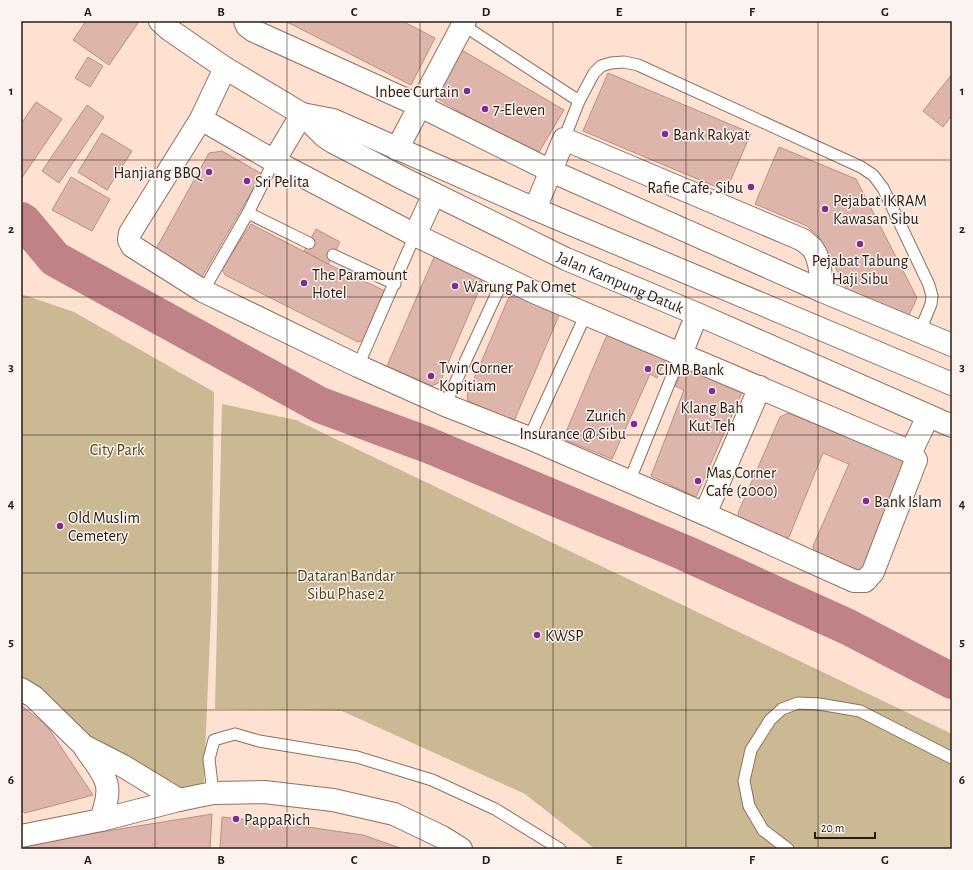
<svg xmlns="http://www.w3.org/2000/svg" width="973" height="870" font-family="'Alegreya Sans',sans-serif">
<style>
.green{fill:#cab992}
.lines{fill:none;stroke-linecap:round;stroke-linejoin:round}
.river{stroke:#bf8286;stroke-width:36}
.building{fill:#deb5ab;stroke:#b79087}
.service-casing{stroke:#91705e;stroke-width:13}
.minor-casing{stroke:#91705e;stroke-width:24}
.tertiary-casing{stroke:#91705e;stroke-width:24}
.service{stroke:#fff;stroke-width:11}
.minor{stroke:#fff;stroke-width:22}
.tertiary{stroke:#fff;stroke-width:22}
.grid{fill:none;stroke:#291c14;stroke-width:1;stroke-opacity:0.55}
.poi-dot{fill:#832995;stroke:#fbf3ef;stroke-width:1.5}
.labels{text-anchor:middle;stroke-width:3;stroke-linejoin:round;paint-order:stroke}
.poi-label{font-size:16px;fill:#291c14;stroke:#fbf3ef;text-anchor:start}
.street-label{font-size:16px;fill:#291c14;stroke:#fbf3ef}
.park-label{font-size:16px;fill:#534318;stroke:#fbf3ef}
.neatline{fill:none;stroke:#291c14;stroke-width:1.5}
.grid-label{font-size:13px;text-anchor:middle;font-weight:bold;fill:#291c14}
</style>
<rect width="100%" height="100%" fill="#fee1d0"/>
<g class="green">
<path d="M 21,294 L 74,312 L 214,392 L 211,613 L 203,802 L 31,706 L 21,694 Z"/>
<path d="M 222,404 L 296,420 L 952,734 L 952,849 L 595,849 L 525,794 L 342,711 L 215,709 Z"/>
</g>
<g class="lines">
<path class="river" d="M 21,220 L 24,222 L 55,259 L 320,405 L 428,445 L 685,553 L 848,627 L 952,681"/>
</g>
<g class="building">
<path d="M 86,21 L 135,21 L 138,23 L 109,65 L 73,40 Z"/>
<path d="M 285,21 L 402,21 L 435,38 L 411,85 Z"/>
<path d="M 460,49 L 564,110 L 536,157 L 433,96 Z"/>
<path d="M 88,57 L 103,66 L 90,87 L 75,78 Z"/>
<path d="M 608,73 L 751,133 L 726,191 L 583,131 Z"/>
<path d="M 952,74 L 952,115 L 943,127 L 923,111 Z"/>
<path d="M 36,102 L 62,119 L 21,179 L 21,124 Z"/>
<path d="M 87,105 L 104,117 L 59,183 L 42,171 Z"/>
<path d="M 102,133 L 132,151 L 107,190 L 78,172 Z"/>
<path d="M 779,147 L 856,179 L 917,298 L 906,321 L 849,293 L 819,237 L 807,226 L 755,204 Z"/>
<path d="M 222,151 L 262,174 L 200,280 L 162,257 L 157,247 L 209,153 Z"/>
<path d="M 71,177 L 110,199 L 92,231 L 52,210 Z"/>
<path d="M 251,224 L 328,264 L 385,291 L 364,340 L 358,342 L 225,275 L 222,269 Z"/>
<path d="M 316,229 L 340,242 L 328,264 L 304,251 Z"/>
<path d="M 435,255 L 481,277 L 482,283 L 440,382 L 432,386 L 387,366 Z"/>
<path d="M 516,295 L 560,313 L 514,421 L 468,401 L 467,395 L 509,297 Z"/>
<path d="M 607,335 L 666,358 L 657,378 L 650,374 L 612,459 L 563,439 Z"/>
<path d="M 685,366 L 743,390 L 696,497 L 651,476 L 684,390 L 675,386 Z"/>
<path d="M 788,413 L 904,461 L 864,570 L 857,572 L 815,554 L 813,546 L 849,464 L 823,453 L 789,537 L 780,538 L 740,520 L 738,513 L 780,417 Z"/>
<path d="M 21,705 L 47,726 L 93,795 L 25,813 L 21,810 Z"/>
<path d="M 212,814 L 210,849 L 21,849 L 21,845 Z"/>
<path d="M 222,817 L 279,823 L 363,835 L 403,849 L 220,849 Z"/>
</g>
<g class="lines">
<g class="service-casing">
<g id="service">
<path d="M 460,23 L 579,101"/>
<path d="M 564,139 L 579,101 L 594,73 L 601,66 L 611,63 L 624,62 L 638,65 L 861,167 L 873,175 L 883,188 L 929,285 L 932,296 L 931,304 L 920,331"/>
<path d="M 248,213 L 309,243"/>
<path d="M 333,255 L 395,284"/>
<path d="M 203,291 L 248,213 L 274,161"/>
<path d="M 358,366 L 415,235"/>
<path d="M 445,405 L 504,278"/>
<path d="M 529,438 L 586,314"/>
<path d="M 629,482 L 681,354"/>
<path d="M 213,793 L 209,759 L 214,740 L 235,734 L 259,741 L 357,757 L 432,780 L 495,809 L 560,849"/>
<path d="M 788,849 L 763,830 L 749,806 L 744,781 L 751,750 L 770,720 L 782,709 L 798,703 L 819,704 L 860,711 L 952,758"/>
</g>
</g>
<g class="minor-casing">
<g id="minor">
<path d="M 245,21 L 247,26 L 254,31 L 420,106 L 551,171 L 822,291 L 952,345"/>
<path d="M 201,119 L 274,161 L 415,235 L 534,292 L 911,452 L 916,460 L 873,572 L 865,581 L 854,581 L 705,514 L 529,438 L 445,405 L 358,366 L 203,291 L 132,246 L 129,240 L 130,233 L 201,119 L 225,68"/>
<path d="M 397,149 L 465,21"/>
<path d="M 274,161 L 302,114"/>
<path d="M 535,209 L 564,139 L 803,240 C 806,243 811,246 813,249 C 821,260 821,279 822,291"/>
<path d="M 415,235 L 434,194"/>
<path d="M 681,354 L 697,314"/>
<path d="M 911,452 L 928,416"/>
<path d="M 705,514 L 760,387"/>
<path d="M 21,689 L 34,697 L 84,746 L 123,766 L 179,800"/>
<path d="M 85,748 C 92,759 105,773 107,786 C 109,796 104,810 101,820"/>
<path d="M 21,836 L 101,820 L 179,800 L 213,793 L 264,792 L 333,800 L 394,814 L 442,837 L 461,849"/>
</g>
</g>
<g class="tertiary-casing">
<g id="tertiary">
<path id="s1" d="M 160,21 L 170,30 L 225,68 L 302,114 L 324,136 L 333,142 L 406,180 L 566,259 L 697,314 L 952,426"/>
<path d="M 302,114 L 333,120 L 535,209 L 952,384"/>
</g>
</g>
<use href="#service" class="service"/>
<use href="#minor" class="minor"/>
<use href="#tertiary" class="tertiary"/>
</g>
<path class="grid" d="M 155,21 L 155,849M 287,21 L 287,849M 420,21 L 420,849M 553,21 L 553,849M 686,21 L 686,849M 818,21 L 818,849M 21,160 L 952,160M 21,297 L 952,297M 21,435 L 952,435M 21,573 L 952,573M 21,710 L 952,710"/>
<g class="poi-dot">
<circle cx="467" cy="91" r="4"/>
<circle cx="485" cy="109" r="4"/>
<circle cx="665" cy="134" r="4"/>
<circle cx="209" cy="172" r="4"/>
<circle cx="247" cy="181" r="4"/>
<circle cx="751" cy="187" r="4"/>
<circle cx="825" cy="209" r="4"/>
<circle cx="860" cy="244" r="4"/>
<circle cx="304" cy="283" r="4"/>
<circle cx="455" cy="286" r="4"/>
<circle cx="648" cy="369" r="4"/>
<circle cx="431" cy="376" r="4"/>
<circle cx="712" cy="391" r="4"/>
<circle cx="634" cy="424" r="4"/>
<circle cx="698" cy="481" r="4"/>
<circle cx="866" cy="501" r="4"/>
<circle cx="60" cy="526" r="4"/>
<circle cx="537" cy="635" r="4"/>
<circle cx="236" cy="819" r="4"/>
</g>
<g class="labels">
<g class="poi-label">
<text x="459" y="97" text-anchor="end">Inbee Curtain</text>
<text x="493" y="115">7-Eleven</text>
<text x="673" y="140">Bank Rakyat</text>
<text x="201" y="178" text-anchor="end">Hanjiang BBQ</text>
<text x="255" y="187">Sri Pelita</text>
<text x="743" y="193" text-anchor="end">Rafie Cafe, Sibu</text>
<text x="833" y="206">Pejabat IKRAM<tspan x="833" dy="18">Kawasan Sibu</tspan></text>
<text x="860" y="266" text-anchor="middle">Pejabat Tabung<tspan x="860" dy="18">Haji Sibu</tspan></text>
<text x="312" y="280">The Paramount<tspan x="312" dy="18">Hotel</tspan></text>
<text x="463" y="292">Warung Pak Omet</text>
<text x="439" y="373">Twin Corner<tspan x="439" dy="18">Kopitiam</tspan></text>
<text x="656" y="375">CIMB Bank</text>
<text x="712" y="413" text-anchor="middle">Klang Bah<tspan x="712" dy="18">Kut Teh</tspan></text>
<text x="626" y="421" text-anchor="end">Zurich<tspan x="626" dy="18">Insurance @ Sibu</tspan></text>
<text x="706" y="478">Mas Corner<tspan x="706" dy="18">Cafe (2000)</tspan></text>
<text x="874" y="507">Bank Islam</text>
<text x="68" y="523">Old Muslim<tspan x="68" dy="18">Cemetery</tspan></text>
<text x="545" y="641">KWSP</text>
<text x="244" y="825">PappaRich</text>
</g>
<g class="street-label">
<text dy="6" stroke="none"><textPath href="#s1" startOffset="532">Jalan Kampung Datuk</textPath></text>
</g>
<g class="park-label">
<text x="117" y="455">City Park</text>
<text x="346" y="581">Dataran Bandar<tspan x="346" dy="18">Sibu Phase 2</tspan></text>
</g>
</g>
<rect width="973" height="870" fill="none" stroke="#fbf3ef" stroke-width="44"/>
<path d="M815 832v6h60v-6" fill="none" stroke="#291c14" stroke-width="2"/>
<text x="821" y="832" font-size="12" fill="#291c14" stroke="#fbf3ef" stroke-width="3" paint-order="stroke">20 m</text>
<rect x="22" y="22" width="929" height="826" class="neatline"/>
<g class="grid-label">
<text x="88" y="16">A</text>
<text x="221" y="16">B</text>
<text x="354" y="16">C</text>
<text x="486" y="16">D</text>
<text x="619" y="16">E</text>
<text x="752" y="16">F</text>
<text x="885" y="16">G</text>
<text x="11" y="95">1</text>
<text x="962" y="95">1</text>
<text x="11" y="233">2</text>
<text x="962" y="233">2</text>
<text x="11" y="371">3</text>
<text x="962" y="371">3</text>
<text x="11" y="508">4</text>
<text x="962" y="508">4</text>
<text x="11" y="646">5</text>
<text x="962" y="646">5</text>
<text x="11" y="784">6</text>
<text x="962" y="784">6</text>
<text x="88" y="864">A</text>
<text x="221" y="864">B</text>
<text x="354" y="864">C</text>
<text x="486" y="864">D</text>
<text x="619" y="864">E</text>
<text x="752" y="864">F</text>
<text x="885" y="864">G</text>
</g>
</svg>
